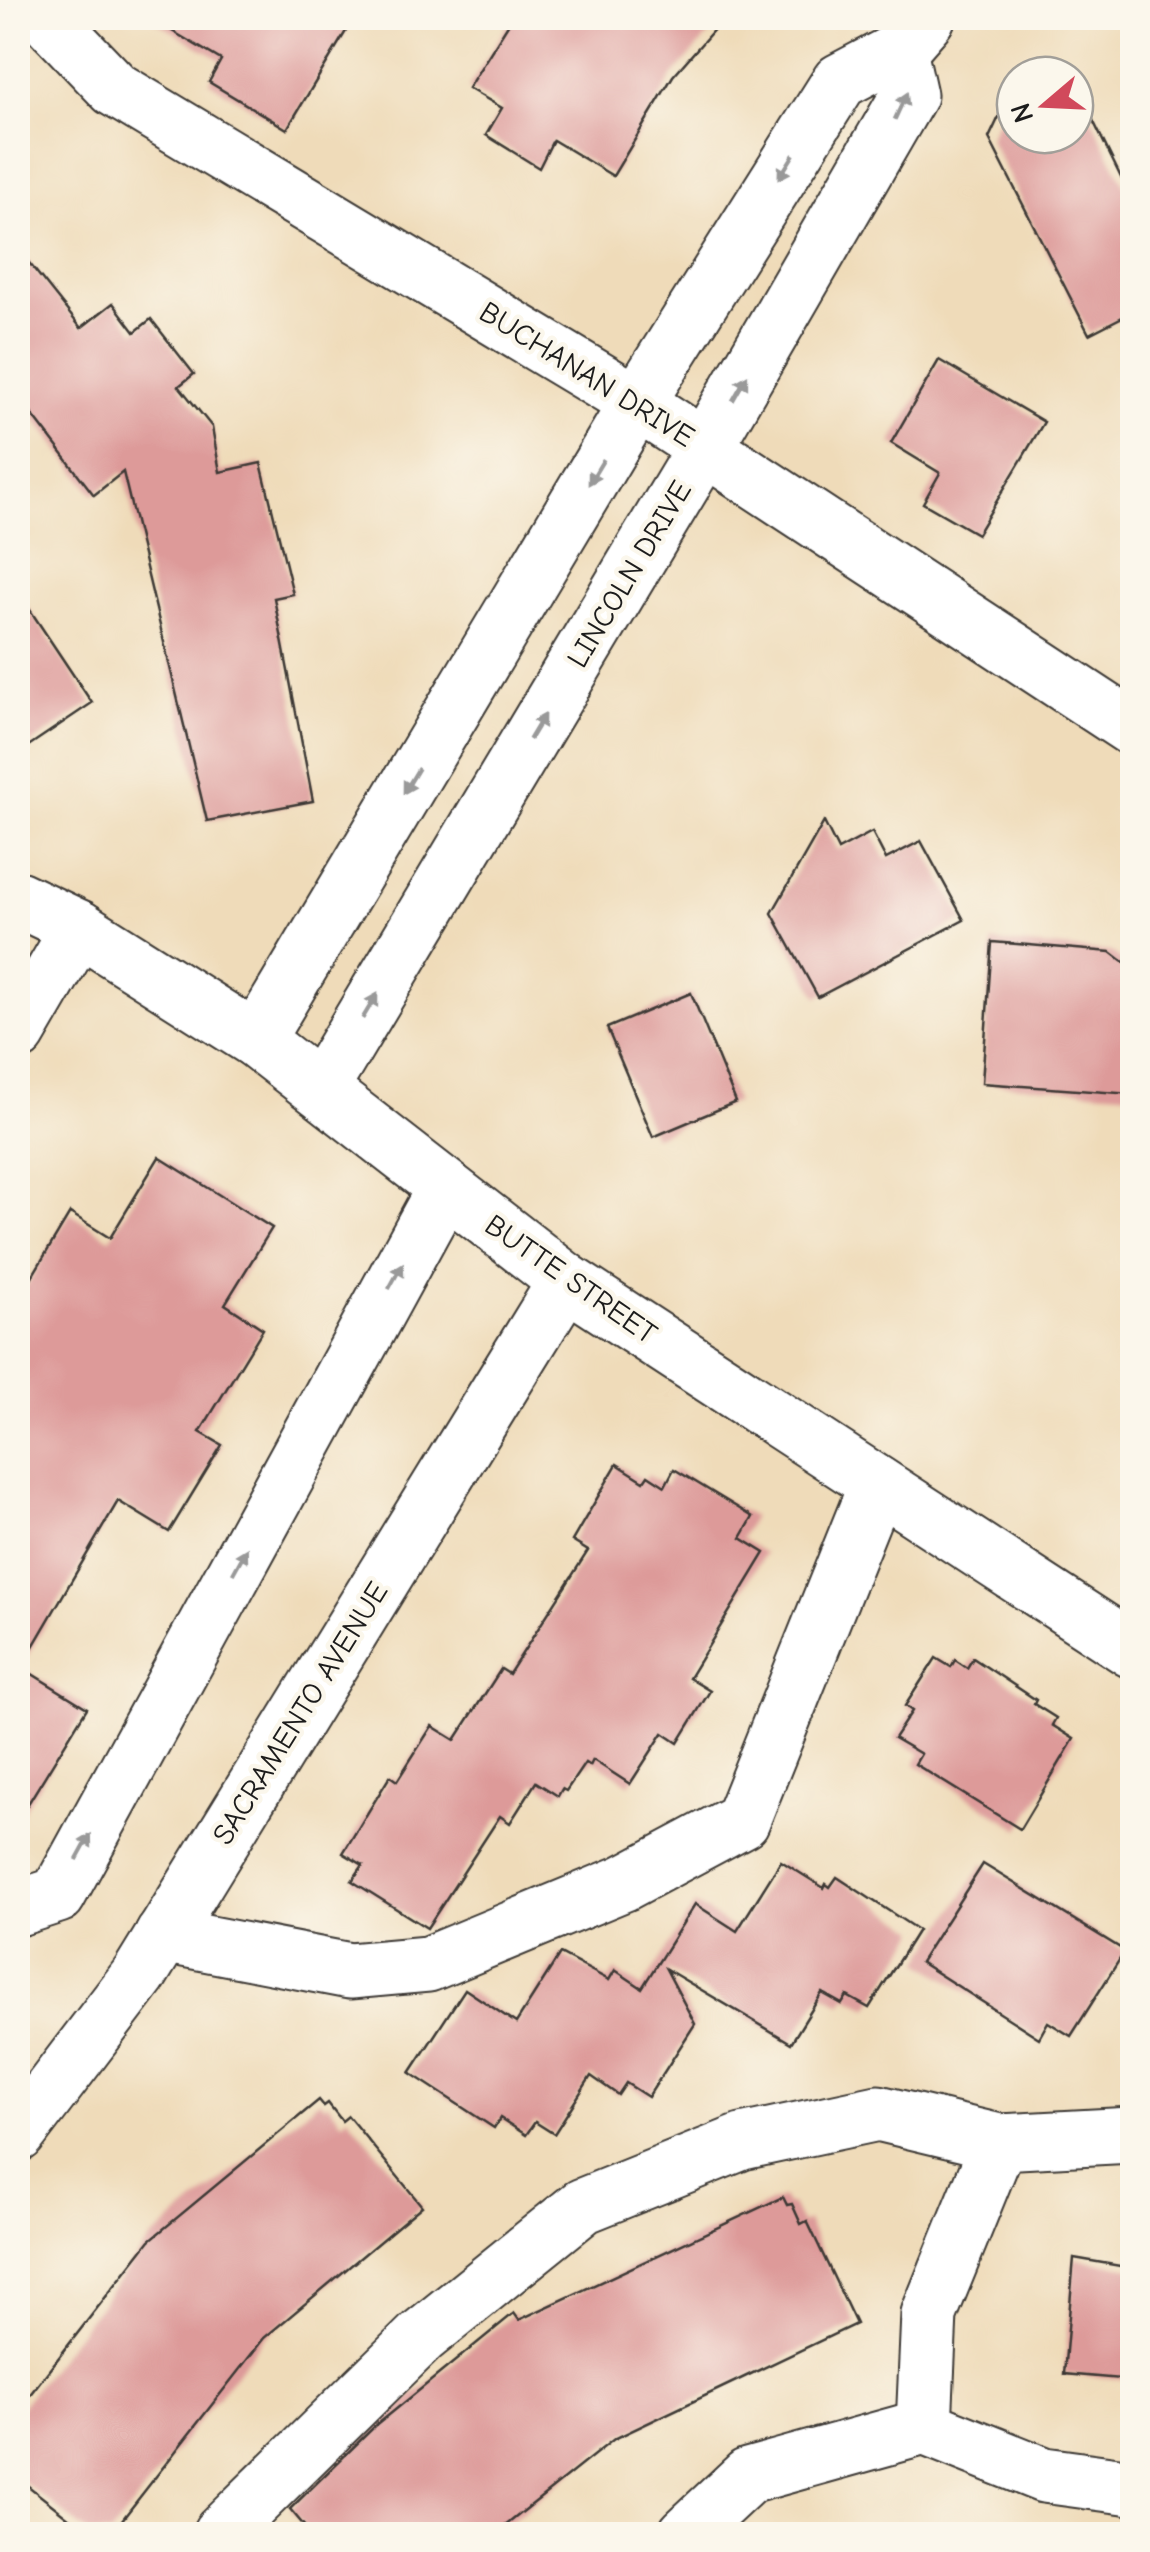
<svg xmlns="http://www.w3.org/2000/svg" width="1150" height="2552" font-family="'Comic Neue',sans-serif">
<style>
.building{fill:#dd9a99}
.lines{fill:none;stroke-linecap:round;stroke-linejoin:round}
.minor-casing{stroke:#3c3934;stroke-width:59}
.minor{stroke:#fff;stroke-width:55}
.oneway{fill:#999}
.labels{text-anchor:middle;stroke-width:9;stroke-linejoin:round;paint-order:stroke}
.street-label{font-size:30px;fill:#1c1c1c;stroke:#fbf7ec}
</style>
<rect width="100%" height="100%" fill="#fbf7ec"/>
<filter id="ink" filterUnits="userSpaceOnUse"><feTurbulence type="fractalNoise" baseFrequency=".01" numOctaves="2"/><feDisplacementMap in="SourceGraphic" scale="20" xChannelSelector="R" yChannelSelector="G"/><feConvolveMatrix kernelMatrix="1 2 1 2 8 2 1 2 1" color-interpolation-filters="sRGB"/></filter>
<filter id="wash" filterUnits="userSpaceOnUse"><feTurbulence type="fractalNoise" baseFrequency=".0048" numOctaves="4" result="noise"/><feDisplacementMap in="SourceGraphic" scale="40" xChannelSelector="R" yChannelSelector="G"/><feGaussianBlur stdDeviation="2.25" result="paint"/><feColorMatrix in="noise" values="0 0 0 0 0 0 0 0 0 0 0 0 0 0 0 0 0 1.4 0 .05"/><feComposite in="paint" operator="in"/></filter>
<g filter="url(#wash)">
<rect width="100%" height="100%" fill="#efdbb9"/>
<g id="blocks">
<g class="building">
<path d="M 150,18 L 354,18 L 287,129 L 209,82 L 221,60 Z"/>
<path d="M 512,18 L 724,18 L 673,76 L 613,176 L 553,140 L 539,168 L 486,135 L 502,108 L 468,88 Z"/>
<path d="M 1015,83 L 1015,135 L 1075,135 L 1075,101 L 1086,106 L 1132,200 L 1132,312 L 1089,334 L 989,138 Z"/>
<path d="M 18,249 L 81,328 L 113,303 L 135,332 L 151,319 L 194,374 L 179,386 L 212,427 L 220,472 L 261,463 L 293,594 L 274,598 L 313,801 L 207,821 L 123,472 L 94,495 L 18,396 Z"/>
<path d="M 939,360 L 1044,422 L 977,534 L 923,503 L 940,473 L 891,443 Z"/>
<path d="M 18,592 L 92,703 L 18,753 Z"/>
<path d="M 824,822 L 838,850 L 872,832 L 886,859 L 921,841 L 964,920 L 818,997 L 772,913 Z"/>
<path d="M 992,942 L 1111,952 L 1132,968 L 1132,1094 L 982,1083 Z"/>
<path d="M 691,993 L 736,1102 L 653,1137 L 607,1028 Z"/>
<path d="M 159,1157 L 272,1228 L 225,1304 L 263,1329 L 200,1432 L 222,1445 L 169,1532 L 118,1501 L 21,1667 L 87,1708 L 18,1820 L 18,1300 L 70,1213 L 110,1238 Z"/>
<path d="M 617,1464 L 644,1481 L 648,1475 L 665,1486 L 674,1469 L 753,1517 L 741,1538 L 765,1553 L 689,1678 L 710,1691 L 678,1743 L 663,1733 L 630,1784 L 593,1760 L 590,1766 L 585,1763 L 566,1791 L 562,1789 L 558,1796 L 536,1782 L 510,1823 L 500,1816 L 427,1928 L 352,1881 L 363,1865 L 343,1853 L 390,1776 L 397,1781 L 432,1726 L 455,1740 L 501,1669 L 509,1674 L 588,1551 L 572,1541 Z"/>
<path d="M 936,1658 L 951,1667 L 955,1660 L 967,1668 L 973,1658 L 1036,1700 L 1034,1704 L 1056,1718 L 1052,1725 L 1074,1739 L 1020,1829 L 915,1764 L 921,1754 L 894,1738 L 912,1711 L 905,1706 Z"/>
<path d="M 781,1861 L 824,1888 L 826,1884 L 830,1887 L 837,1877 L 918,1930 L 869,2008 L 847,1996 L 842,2004 L 822,1993 L 791,2043 L 666,1969 L 695,2024 L 648,2097 L 626,2083 L 618,2095 L 591,2076 L 554,2134 L 535,2122 L 526,2135 L 500,2118 L 494,2128 L 410,2073 L 465,1989 L 516,2023 L 560,1954 L 609,1980 L 615,1970 L 642,1988 L 695,1904 L 737,1931 Z"/>
<path d="M 983,1864 L 1125,1951 L 1071,2036 L 1048,2022 L 1039,2038 L 920,1962 Z"/>
<path d="M 319,2100 L 324,2106 L 328,2103 L 342,2121 L 348,2116 L 422,2206 L 264,2338 L 111,2534 L 89,2534 L 18,2478 L 18,2410 L 150,2240 Z"/>
<path d="M 783,2197 L 787,2205 L 792,2204 L 801,2224 L 807,2221 L 856,2324 L 614,2439 L 495,2534 L 311,2534 L 290,2509 L 373,2428 L 514,2313 L 519,2320 Z"/>
<path d="M 1074,2258 L 1132,2268 L 1132,2380 L 1064,2374 Z"/>
</g>
</g>
</g>
<g filter="url(#ink)">
<use href="#blocks" fill-opacity="0" stroke="#3c3934" stroke-width="2.5"/>
<g class="lines">
<g class="minor-casing">
<g id="minor">
<path d="M 47,18 L 115,89 L 637,403 L 1132,728"/>
<path d="M 18,899 L 79,928 L 256,1040 L 566,1281 L 1132,1650"/>
<path d="M 18,1033 L 79,928"/>
<path d="M 256,1040 L 637,403 L 840,81 L 899,50 L 927,18"/>
<path d="M 320,1089 L 705,447 L 909,95 L 899,50"/>
<path d="M 18,1908 L 58,1895 L 445,1188"/>
<path d="M 163,1935 L 350,1971 L 428,1964 L 624,1883 L 742,1820 L 877,1484"/>
<path d="M 18,2134 L 139,1975 L 566,1281"/>
<path d="M 924,2427 L 929,2314 L 999,2142"/>
<path d="M 220,2534 L 422,2336 L 583,2206 L 742,2142 L 878,2113 L 999,2142 L 1132,2135"/>
<path d="M 686,2534 L 748,2476 L 924,2427 L 1044,2475 L 1132,2487"/>
</g>
</g>
<use href="#minor" class="minor"/>
</g>
<defs><path id="oneway-solid" d="M-6-.8H1V-3.2L6.5 0L1 3.2V.8H-6Z" transform="scale(2.5)"/></defs>
<g class="oneway">
<use href="#oneway-solid" transform="translate(901 106) rotate(-65)"/>
<use href="#oneway-solid" transform="translate(786 167) rotate(122)"/>
<use href="#oneway-solid" transform="translate(740 388) rotate(-60)"/>
<use href="#oneway-solid" transform="translate(596 472) rotate(121)"/>
<use href="#oneway-solid" transform="translate(537 727) rotate(-59)"/>
<use href="#oneway-solid" transform="translate(411 781) rotate(121)"/>
<use href="#oneway-solid" transform="translate(370 1006) rotate(-59)"/>
<use href="#oneway-solid" transform="translate(396 1276) rotate(-61)"/>
<use href="#oneway-solid" transform="translate(240 1561) rotate(-61)"/>
<use href="#oneway-solid" transform="translate(84 1847) rotate(-61)"/>
</g>
</g>
<g class="labels">
<g class="street-label">
<text transform="translate(587 374) rotate(32)" y="10">BUCHANAN DRIVE</text>
<text transform="translate(629 574) rotate(-59)" y="10">LINCOLN DRIVE</text>
<text transform="translate(571 1279) rotate(35)" y="10">BUTTE STREET</text>
<text transform="translate(300 1713) rotate(-58)" y="10">SACRAMENTO AVENUE</text>
</g>
</g>
<rect width="1150" height="2552" fill="none" stroke="#fbf7ec" stroke-width="60"/>
<g transform="translate(1045 105) rotate(251)"><circle r="48" fill="#fbf7ec" stroke="#a29f99" stroke-width="2.5"/>
<path d="M0-8L18 38L0 25L-18 38Z" fill="#d1495b"/>
<text y="-15" font-size="28" font-weight="bold" text-anchor="middle" fill="#1c1c1c">N</text>
</g>
</svg>
